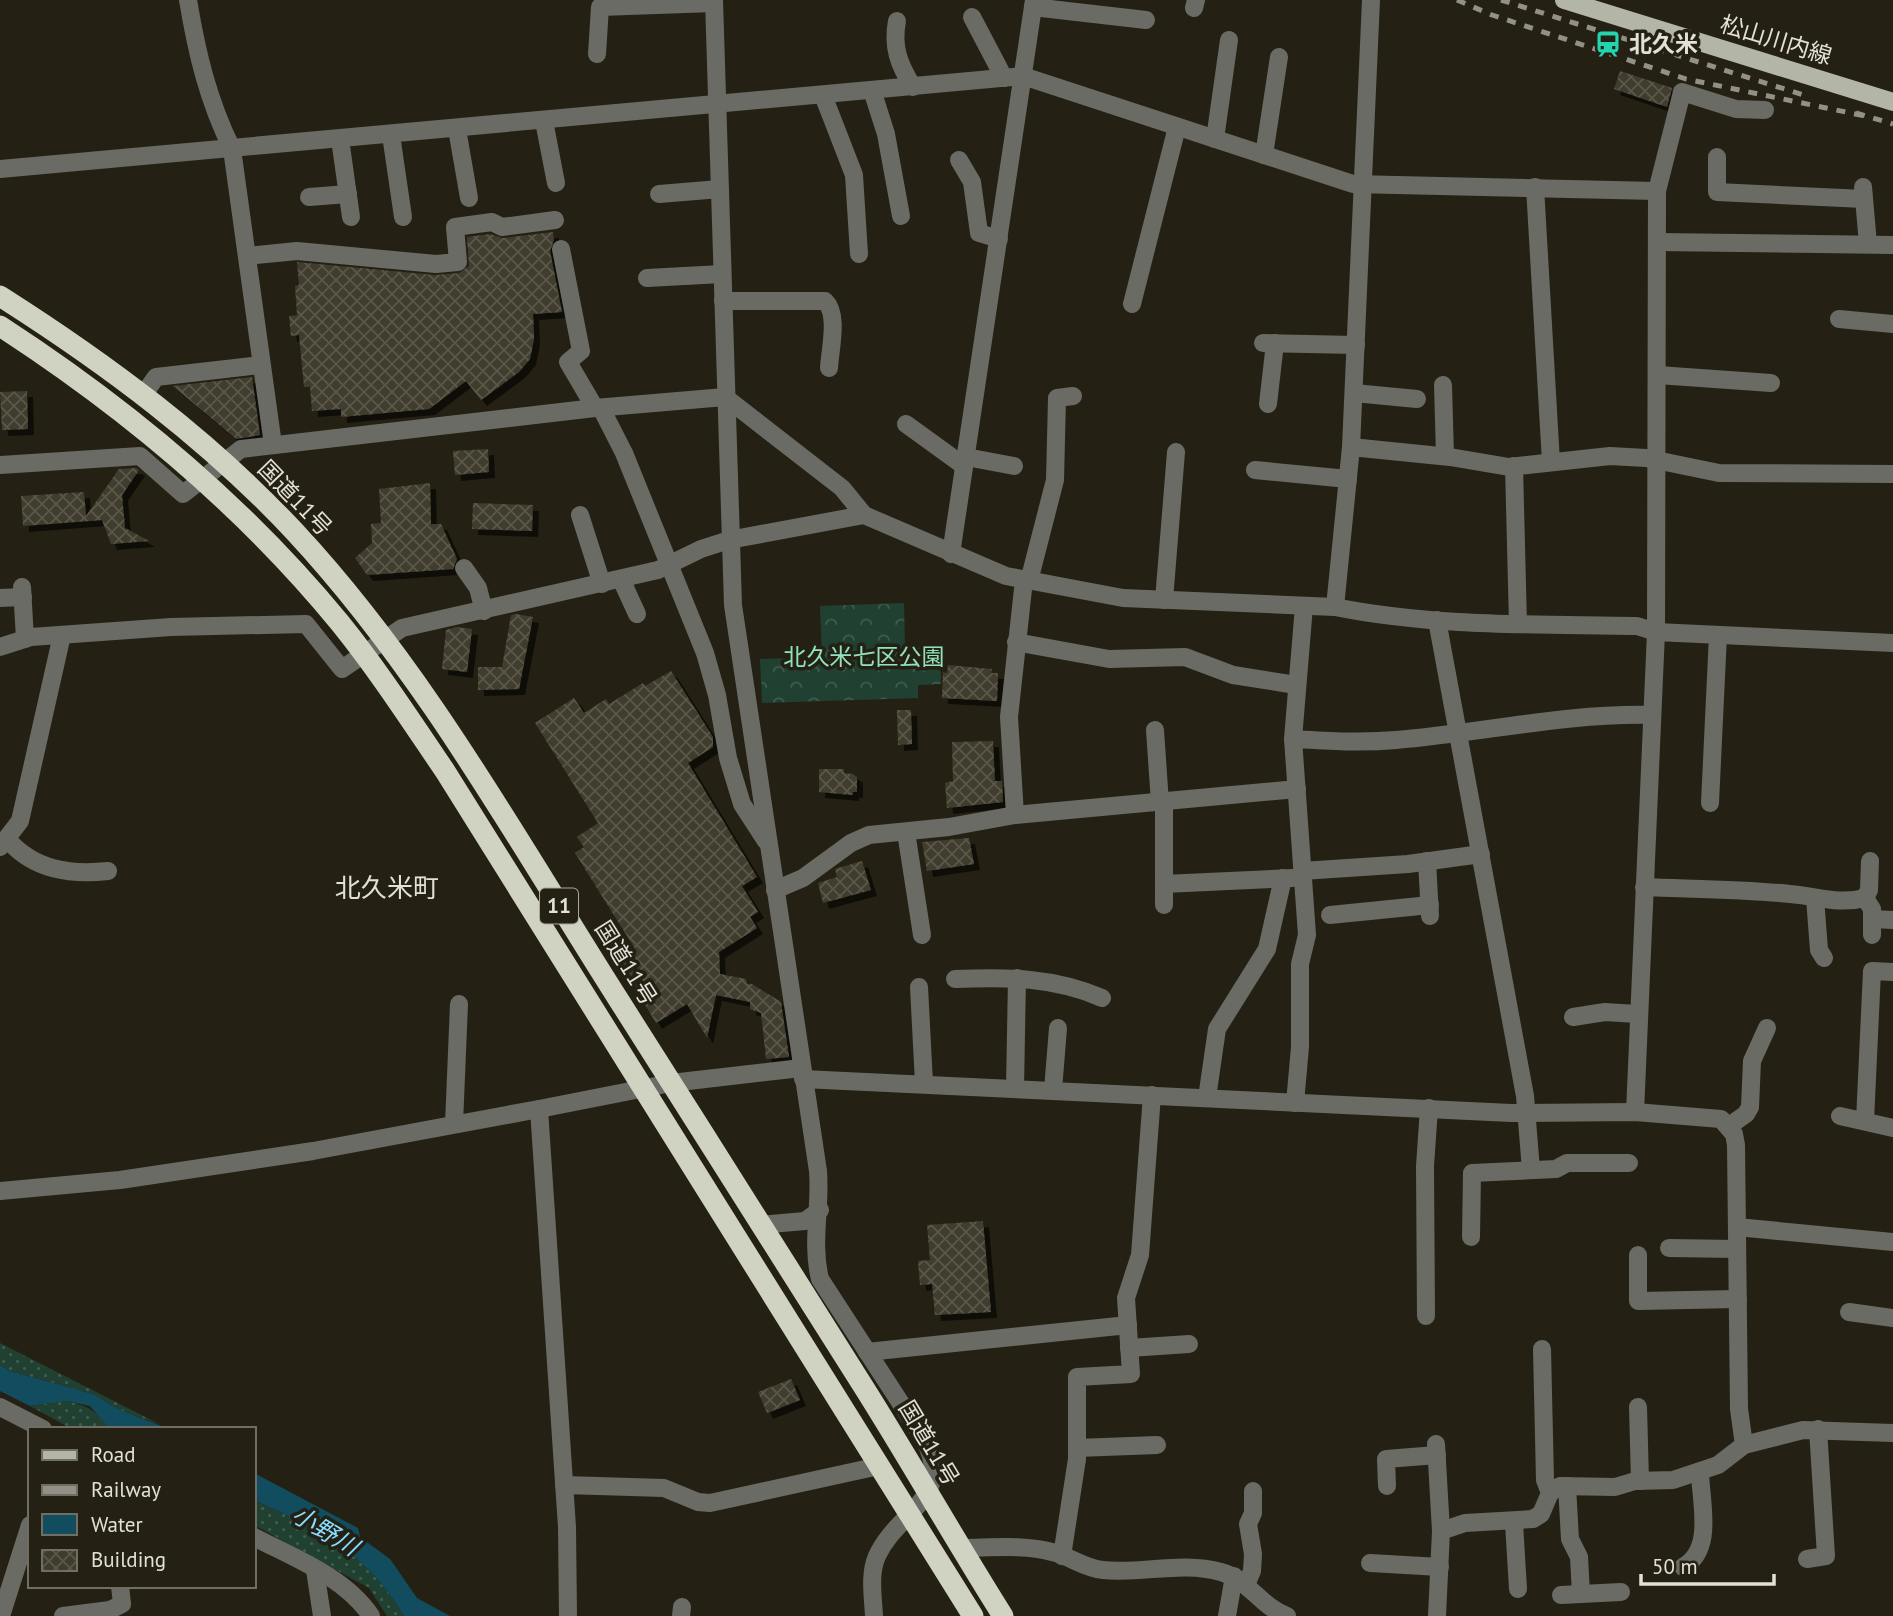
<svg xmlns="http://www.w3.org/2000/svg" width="1893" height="1616" font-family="'PT Sans','Noto Sans JP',sans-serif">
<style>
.grass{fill:url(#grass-dots)}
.forest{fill:url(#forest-crowns)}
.water{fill:#124c5f}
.building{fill:url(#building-cross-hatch);filter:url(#shadow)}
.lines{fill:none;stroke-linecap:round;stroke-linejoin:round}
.minor{stroke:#6a6b64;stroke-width:18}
.major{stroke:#b3b6a7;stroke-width:18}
.highway{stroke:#d1d3c2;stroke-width:21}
.rail{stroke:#939187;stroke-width:5;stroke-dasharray:9 9;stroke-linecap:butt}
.labels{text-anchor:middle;stroke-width:7;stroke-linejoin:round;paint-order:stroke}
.shield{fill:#242114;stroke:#a9a79d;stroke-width:2}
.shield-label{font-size:21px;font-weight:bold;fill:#e2e0d8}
.street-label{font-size:23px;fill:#e2e0d8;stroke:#242114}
.poi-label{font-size:23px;font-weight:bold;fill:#e2e0d8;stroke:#242114;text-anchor:start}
.park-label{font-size:23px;fill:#91e3bf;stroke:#242114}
.water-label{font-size:24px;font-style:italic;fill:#87ddff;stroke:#242114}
.quarter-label{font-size:26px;fill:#e2e0d8;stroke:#242114}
</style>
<defs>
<pattern id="grass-dots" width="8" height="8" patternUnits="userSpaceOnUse" patternTransform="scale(1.75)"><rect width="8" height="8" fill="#204032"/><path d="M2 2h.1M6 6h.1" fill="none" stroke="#405b4f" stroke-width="1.8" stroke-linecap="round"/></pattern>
<pattern id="forest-crowns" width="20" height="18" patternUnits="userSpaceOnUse" patternTransform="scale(1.75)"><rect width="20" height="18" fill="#204032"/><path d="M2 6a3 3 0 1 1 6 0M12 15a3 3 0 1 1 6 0" fill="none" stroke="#405b4f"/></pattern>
<pattern id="building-cross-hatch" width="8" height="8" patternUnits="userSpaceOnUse" patternTransform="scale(1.75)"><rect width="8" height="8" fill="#3f3c2d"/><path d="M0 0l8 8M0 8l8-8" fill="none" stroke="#5a584b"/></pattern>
<filter id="shadow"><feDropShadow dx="6" dy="6" stdDeviation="0" flood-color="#0009"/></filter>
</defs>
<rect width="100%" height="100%" fill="#242114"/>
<g class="grass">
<path d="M 0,1343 L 161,1425 L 118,1409 L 93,1394 L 10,1371 L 0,1365 Z"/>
<path d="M 67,1401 C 88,1406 97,1411 110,1429 L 72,1429 L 30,1406 Z"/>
<path d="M 254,1500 C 320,1530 366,1552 404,1616 L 387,1616 L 369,1588 L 254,1525 Z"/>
</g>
<path class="forest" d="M 904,603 L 905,648 L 940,647 L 941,684 L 918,685 L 918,698 L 762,703 L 760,659 L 822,657 L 820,606 Z"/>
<g class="water">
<path d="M 0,1365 L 10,1371 L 93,1394 L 118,1409 L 169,1429 L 110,1429 L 90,1406 L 67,1401 L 30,1406 L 0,1391 Z"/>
<path d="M 254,1473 L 358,1528 L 360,1537 L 390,1559 L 417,1598 L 450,1616 L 404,1616 C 366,1552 320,1530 254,1500 Z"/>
</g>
<g class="building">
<path d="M 1620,71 L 1672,88 L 1667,107 L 1614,89 Z"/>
<path d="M 553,232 L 554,240 L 550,251 L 562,312 L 533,314 L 534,339 L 530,359 L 519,372 L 481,400 L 466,381 L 429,409 L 341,417 L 341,409 L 312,411 L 310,387 L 304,387 L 299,335 L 291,336 L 289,316 L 297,315 L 295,286 L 299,285 L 297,262 L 435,275 L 459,273 L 469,266 L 467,237 L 490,234 L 503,238 Z"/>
<path d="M 252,377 L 260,435 L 236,439 L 173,386 Z"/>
<path d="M 27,391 L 28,429 L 2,430 L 0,392 Z"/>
<path d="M 488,449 L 489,472 L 455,475 L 453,451 Z"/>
<path d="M 136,468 L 139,470 L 122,495 L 125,528 L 149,541 L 111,544 L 102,520 L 23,526 L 21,496 L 84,492 L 86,516 L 119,469 Z"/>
<path d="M 430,483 L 431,524 L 441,524 L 457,559 L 453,569 L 367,575 L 355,558 L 372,543 L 371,524 L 381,523 L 379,489 Z"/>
<path d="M 473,503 L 533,505 L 532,531 L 472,529 Z"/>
<path d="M 516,614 L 533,617 L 519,689 L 478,690 L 478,667 L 502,667 L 511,615 Z"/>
<path d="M 456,627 L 472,629 L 467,672 L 442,669 L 446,630 Z"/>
<path d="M 948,665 L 992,669 L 991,673 L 998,673 L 997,701 L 942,698 L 943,672 L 947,673 Z"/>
<path d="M 671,671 L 713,737 L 713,747 L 688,763 L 757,877 L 742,886 L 758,912 L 750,917 L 757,928 L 719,952 L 720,974 L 746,979 L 747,984 L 752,984 L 781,1002 L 789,1057 L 766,1059 L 761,1013 L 750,1009 L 750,1002 L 716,995 L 707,1038 L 687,1004 L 656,1023 L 612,949 L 637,952 L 575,853 L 584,847 L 577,837 L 598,823 L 535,723 L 574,698 L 584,713 L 606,699 L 609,704 L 643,683 L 645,686 Z"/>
<path d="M 897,710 L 911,710 L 912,744 L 898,745 Z"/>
<path d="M 993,741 L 995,781 L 1002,781 L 1003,802 L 947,808 L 945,783 L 953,781 L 952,742 Z"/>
<path d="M 819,769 L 844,769 L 844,773 L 853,774 L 857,777 L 857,792 L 853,792 L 853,795 L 819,792 Z"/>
<path d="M 969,838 L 974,864 L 927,871 L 922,842 Z"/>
<path d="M 862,861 L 871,890 L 823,903 L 818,883 L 837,877 L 835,869 Z"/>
<path d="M 983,1221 L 991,1312 L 935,1315 L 932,1284 L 920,1285 L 918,1261 L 930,1260 L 927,1225 Z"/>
<path d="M 791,1379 L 800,1400 L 767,1413 L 758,1392 Z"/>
</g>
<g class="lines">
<g class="minor">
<path d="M 188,0 C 197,54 208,100 232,149 L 273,445"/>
<path d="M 714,0 L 733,605 L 818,1171 C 821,1207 811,1243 820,1279 L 924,1439 C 955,1499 898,1510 877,1556 C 869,1574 873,1596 874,1616"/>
<path d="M 1033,7 L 1146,20"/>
<path d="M 1194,8 L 1196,0"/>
<path d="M 972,17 L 1004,78"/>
<path d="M 897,21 C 892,47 899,65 913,87"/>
<path d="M 597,54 L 600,7 L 714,3"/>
<path d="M 872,90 L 886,134 L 901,216"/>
<path d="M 823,95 L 854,175 L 859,254"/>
<path d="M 544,121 L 556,183"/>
<path d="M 457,129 L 469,198"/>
<path d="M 391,135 L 403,217"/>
<path d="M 340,139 L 351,217"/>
<path d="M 1215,139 L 1229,40"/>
<path d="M 1264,155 L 1279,57"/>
<path d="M 1717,157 L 1717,192 L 1864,199"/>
<path d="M 959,160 L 972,182 L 979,233 L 999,239"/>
<path d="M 0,169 L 1023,76 L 1353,184 L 1657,191"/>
<path d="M 1535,187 L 1551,462"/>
<path d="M 1863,187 L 1868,244"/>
<path d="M 659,194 L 720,189"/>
<path d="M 309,197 L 348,194"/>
<path d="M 1657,242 L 1893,245"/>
<path d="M 561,249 L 581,351 L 568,362 L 595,408"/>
<path d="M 247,256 L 297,251 L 436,264 L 458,262 L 455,227 L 492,222 L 502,227 L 555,220"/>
<path d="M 647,278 L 722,274"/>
<path d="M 723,301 L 825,301 C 839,314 830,349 829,368"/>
<path d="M 1132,304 L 1177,127"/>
<path d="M 1839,319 L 1893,324"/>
<path d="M 1263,343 L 1356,345"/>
<path d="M 1658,375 L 1771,383"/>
<path d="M 1443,385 L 1445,456"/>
<path d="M 1354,393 L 1417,399"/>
<path d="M 144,394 L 156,377 L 260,365"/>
<path d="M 1268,404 L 1275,343"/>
<path d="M 601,408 L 624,453 L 705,653 L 717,695 L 728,758 L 742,804 L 766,841"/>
<path d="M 906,424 L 964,466"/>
<path d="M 1351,447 L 1450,457 L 1509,467 L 1610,456 L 1646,458 L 1719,473 L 1893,474"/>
<path d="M 966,457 L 1014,466"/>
<path d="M 0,465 L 140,456 L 183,494 L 241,449 L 595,408 L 725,397 L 842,488 L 864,515 L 1006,576 L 1123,598 L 1335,607 C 1434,627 1536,624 1637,626 L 1656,632 L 1893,643"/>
<path d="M 1514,466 L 1518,624"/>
<path d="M 1255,470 L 1348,479"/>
<path d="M 580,515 L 602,584"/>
<path d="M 951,554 L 1034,0"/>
<path d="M 464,568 L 478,588 L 484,611"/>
<path d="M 621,579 L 637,614"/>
<path d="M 1029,581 L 1055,480 L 1057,398 L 1073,396"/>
<path d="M 22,587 L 25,639"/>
<path d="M 0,598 L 23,597"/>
<path d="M 1164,600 L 1176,452"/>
<path d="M 1335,607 L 1351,447 L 1371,0"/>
<path d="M 1437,620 L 1525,1096 L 1531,1170"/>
<path d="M 1016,642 L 1109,659 L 1185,657 L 1233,675 L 1296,685"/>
<path d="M 0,647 L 31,637 L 171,627 L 306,624 L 342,669 L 402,628 L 658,570 L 701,549 L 729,540 L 864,515"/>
<path d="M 1155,730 L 1160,803"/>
<path d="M 1293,739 C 1328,741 1361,743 1396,740 C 1483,733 1564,713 1652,715"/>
<path d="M 1164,803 L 1164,905"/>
<path d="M 1710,803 L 1718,635"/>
<path d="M 1015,815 L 1009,717 L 1024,580"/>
<path d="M 906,832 L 922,935"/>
<path d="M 8,840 C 34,870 70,875 108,871"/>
<path d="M 0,847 L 20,821 L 62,635"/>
<path d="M 1427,861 L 1430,916"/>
<path d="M 1302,871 L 1408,864 L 1481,854"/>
<path d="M 1164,884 L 1293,878"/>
<path d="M 1644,887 C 1692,889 1742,889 1790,894 C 1817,896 1838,905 1865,898 L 1869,890 L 1870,861"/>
<path d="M 775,890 L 803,878 L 851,843 L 869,835 L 949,827 L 1015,815 L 1297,789"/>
<path d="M 1815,898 L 1819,950 L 1824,958"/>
<path d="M 1865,898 L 1872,909 L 1872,935"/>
<path d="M 1330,915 L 1430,905"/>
<path d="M 1872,919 L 1893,920"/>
<path d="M 955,979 C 1007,977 1054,977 1102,998"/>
<path d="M 919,987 L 924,1083"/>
<path d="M 1573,1017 L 1605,1012 L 1637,1014"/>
<path d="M 803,1079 L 1511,1113 L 1635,1112 L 1721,1119 L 1734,1134 L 1736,1145 L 1739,1409 L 1744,1445"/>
<path d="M 1015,1088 L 1017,978"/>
<path d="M 1053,1090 L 1058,1028"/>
<path d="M 1207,1098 L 1217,1029 L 1267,949 L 1283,878"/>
<path d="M 1295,1103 L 1300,1047 L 1300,964 L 1307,935 L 1293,739 L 1304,606"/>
<path d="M 1635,1112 L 1656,632 L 1657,191 L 1682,92 L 1736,109 L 1765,110"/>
<path d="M 1840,1116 L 1893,1128"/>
<path d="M 1865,1121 L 1872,971 L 1893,972"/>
<path d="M 454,1124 L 459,1004"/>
<path d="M 1729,1126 L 1746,1114 L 1750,1107 L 1752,1061 L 1767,1028"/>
<path d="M 0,1191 L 120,1180 L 313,1151 L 539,1109"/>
<path d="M 760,1225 L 805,1221 L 820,1210"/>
<path d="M 1737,1227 L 1893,1242"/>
<path d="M 1471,1237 L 1472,1173 L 1556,1169 L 1567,1163 L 1629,1163"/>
<path d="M 1669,1248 L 1737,1249"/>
<path d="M 1638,1255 L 1638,1301 L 1738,1299"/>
<path d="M 1849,1312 L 1893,1318"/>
<path d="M 1426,1316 L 1425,1166 L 1429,1108"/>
<path d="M 1129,1348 L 1189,1344"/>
<path d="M 1542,1349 L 1545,1480 L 1550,1493"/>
<path d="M 867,1352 L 1128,1325"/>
<path d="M 0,1407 L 43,1429"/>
<path d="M 1638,1407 L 1640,1481"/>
<path d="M 1436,1444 L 1441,1531"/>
<path d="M 1077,1448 L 1157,1445"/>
<path d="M 564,1485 L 664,1488 L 698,1502 L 710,1503 L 879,1466"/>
<path d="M 1387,1486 L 1386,1459 L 1437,1455"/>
<path d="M 1567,1486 L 1570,1539 L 1579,1557 L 1581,1594"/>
<path d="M 1514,1523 L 1518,1589"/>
<path d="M 254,1537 C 294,1558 345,1577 371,1616"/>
<path d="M 960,1548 C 989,1548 1024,1544 1052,1552 C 1070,1556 1083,1568 1103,1570 C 1142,1574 1182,1561 1221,1572 C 1248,1579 1261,1607 1287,1616"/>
<path d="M 1062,1556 L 1077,1459 L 1077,1377 L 1131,1374 L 1126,1298 L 1140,1255 L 1152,1095"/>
<path d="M 1807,1559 L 1826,1556 L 1818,1429"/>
<path d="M 1370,1563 L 1440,1567"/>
<path d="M 1683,1567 C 1714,1550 1701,1504 1700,1473"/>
<path d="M 315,1570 L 322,1616"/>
<path d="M 1246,1585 L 1252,1571 L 1253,1554 L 1248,1524 L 1253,1513 L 1253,1491"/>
<path d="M 1561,1595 L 1621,1592"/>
<path d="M 1,1616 L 30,1525"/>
<path d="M 63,1616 L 110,1610 L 122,1604 L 120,1586"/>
<path d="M 568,1616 L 567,1527 L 539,1109 L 671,1083 L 801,1068"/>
<path d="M 681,1616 L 682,1607"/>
<path d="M 1227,1616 L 1234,1576"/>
<path d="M 1437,1616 L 1441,1531 L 1465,1523 L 1533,1519 L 1541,1514 L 1550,1493 L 1560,1486 L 1615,1487 L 1635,1481 L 1673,1480 L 1718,1465 L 1744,1445 L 1803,1430 L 1893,1433"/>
</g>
<path class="major" d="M 1564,0 L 1893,102"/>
<g class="highway">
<path d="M 0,296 C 107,364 208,439 295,532 C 425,672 518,842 620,1002 C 701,1130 783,1258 863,1386 C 911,1462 955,1540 1003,1616"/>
<path d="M 0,326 C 128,409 243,505 340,623 C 378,670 411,721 445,771 L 973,1616"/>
</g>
<g class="rail">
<path d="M 1457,0 L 1492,15 L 1686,79 L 1865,116"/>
<path d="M 1501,0 L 1810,97"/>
<path d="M 1856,113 L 1893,124"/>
</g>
</g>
<defs>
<g id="station-bare" transform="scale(2.1)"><path d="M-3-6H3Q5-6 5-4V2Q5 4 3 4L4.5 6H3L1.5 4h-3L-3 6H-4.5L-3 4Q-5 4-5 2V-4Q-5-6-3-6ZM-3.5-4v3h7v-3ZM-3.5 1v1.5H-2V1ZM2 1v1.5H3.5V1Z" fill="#23d5af" stroke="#242114" stroke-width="2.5" paint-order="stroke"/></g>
</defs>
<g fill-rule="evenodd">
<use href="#station-bare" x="1608" y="44"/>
</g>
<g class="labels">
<rect class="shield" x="540" y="888.5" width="38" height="35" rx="5"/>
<g class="shield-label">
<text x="559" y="913">11</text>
</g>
<g class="street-label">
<text transform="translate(1776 40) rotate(17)" y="8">松山川内線</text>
<text transform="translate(295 498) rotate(46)" y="8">国道11号</text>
<text transform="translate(626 963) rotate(58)" y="8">国道11号</text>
<text transform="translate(929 1443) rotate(59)" y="8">国道11号</text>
</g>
<g class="poi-label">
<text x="1629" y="52">北久米</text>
</g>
<g class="park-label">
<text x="864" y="665">北久米七区公園</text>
</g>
<g class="water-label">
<text transform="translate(325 1531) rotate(31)" y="8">小野川</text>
</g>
<g class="quarter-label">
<text x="387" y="897">北久米町</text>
</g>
</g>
<rect x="28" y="1427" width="228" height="161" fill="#242114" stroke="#706d62" stroke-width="2"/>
<rect x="42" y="1450" width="35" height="10" fill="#b3b6a7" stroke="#706d62" stroke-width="2"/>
<text x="91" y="1462" font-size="21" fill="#e2e0d8">Road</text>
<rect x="42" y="1485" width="35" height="10" fill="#939187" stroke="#706d62" stroke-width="2"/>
<text x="91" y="1497" font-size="21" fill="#e2e0d8">Railway</text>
<rect x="42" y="1514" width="35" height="21" fill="#124c5f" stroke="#706d62" stroke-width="2"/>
<text x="91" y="1532" font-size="21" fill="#e2e0d8">Water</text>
<rect x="42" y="1550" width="35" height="21" fill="url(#building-cross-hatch)" stroke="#706d62" stroke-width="2"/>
<text x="91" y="1567" font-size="21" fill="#e2e0d8">Building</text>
<path d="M1641 1574v10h133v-10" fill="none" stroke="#e2e0d8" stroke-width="3.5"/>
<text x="1652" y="1574" font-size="21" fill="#e2e0d8" stroke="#242114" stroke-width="5" paint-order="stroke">50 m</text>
</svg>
